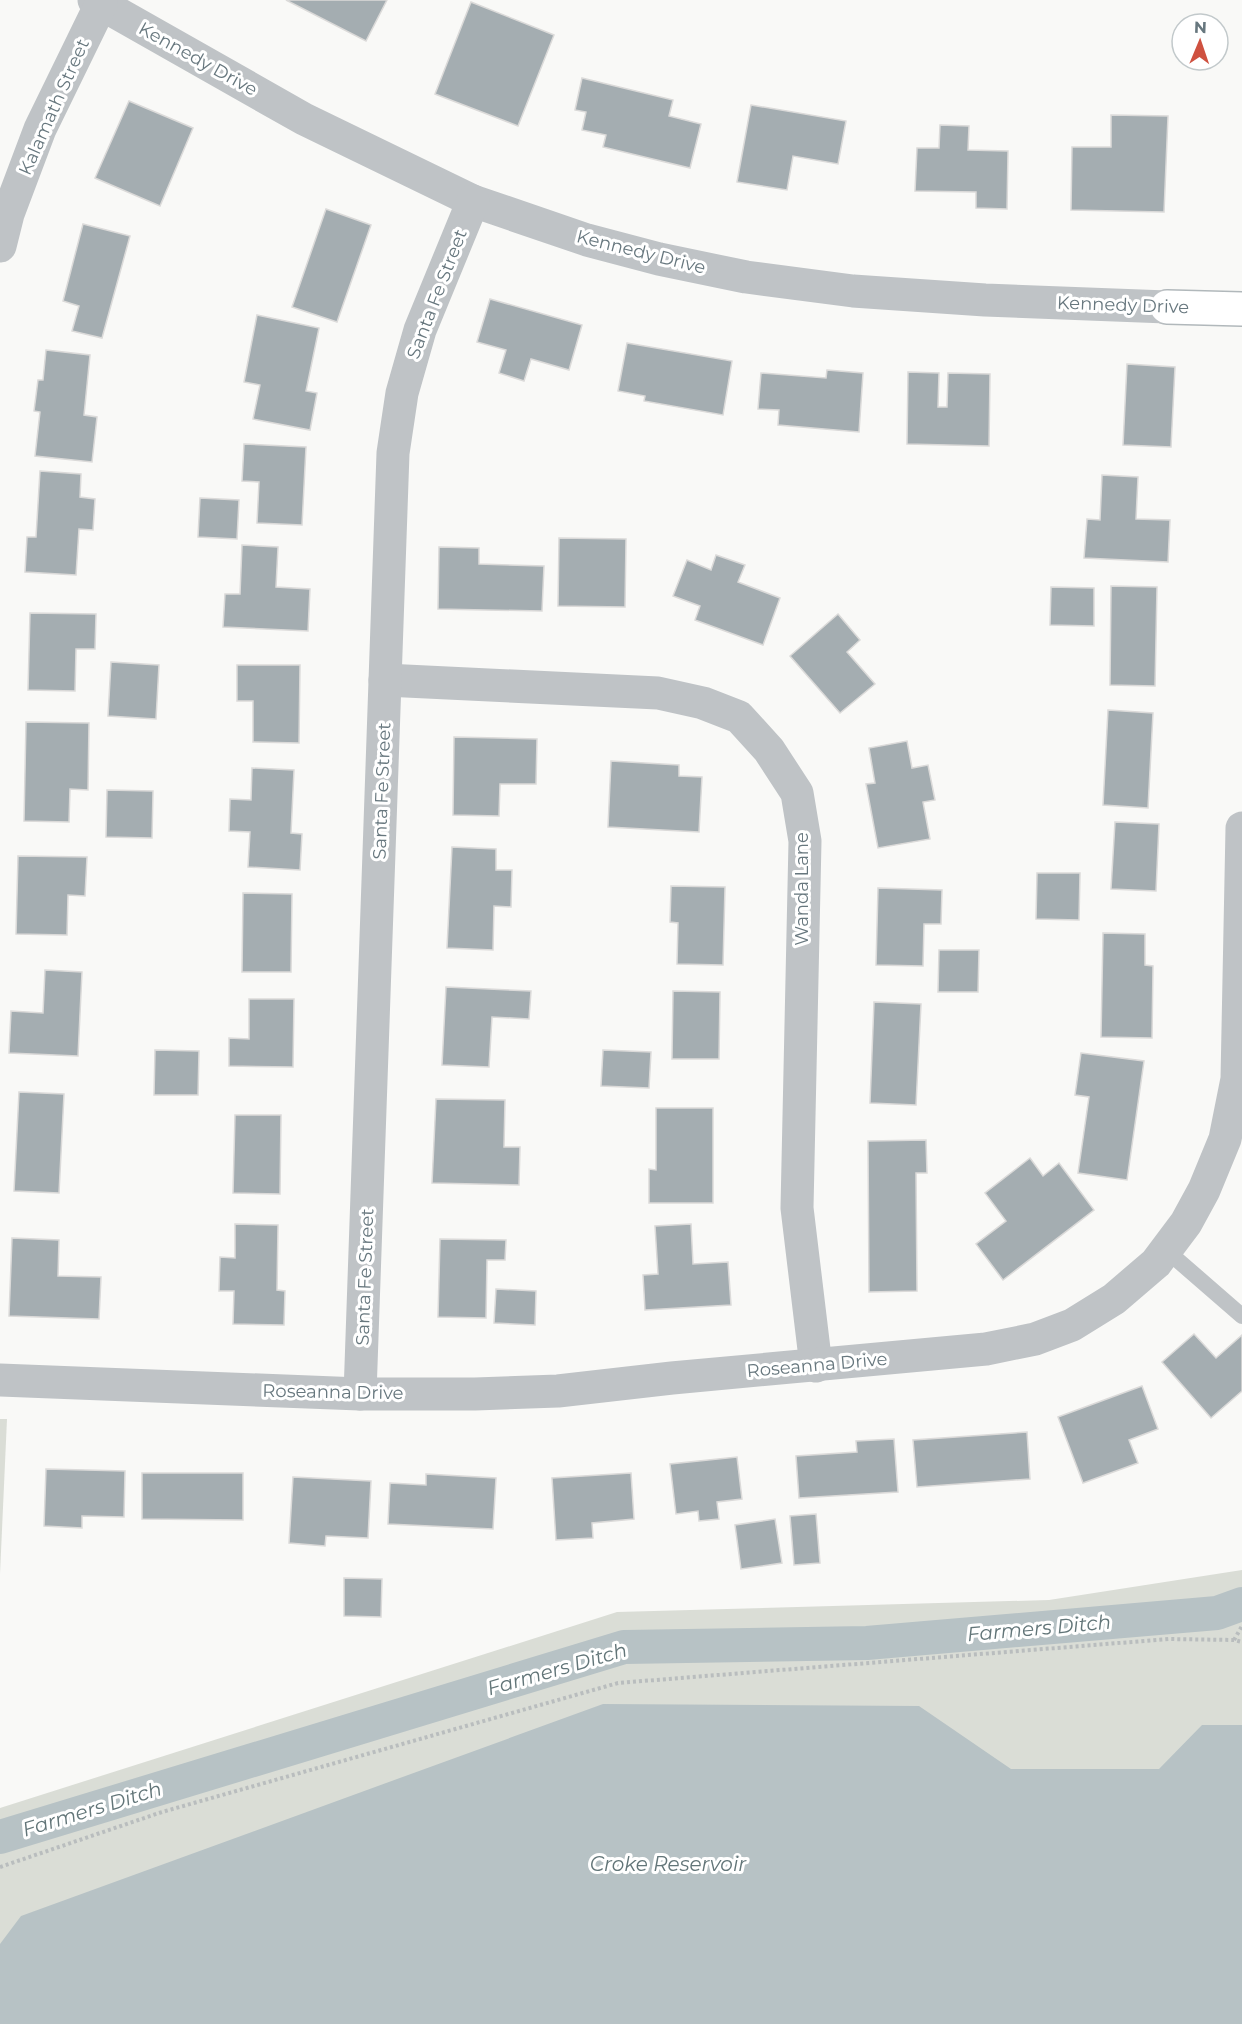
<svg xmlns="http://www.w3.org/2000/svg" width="1242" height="2024" font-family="Montserrat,sans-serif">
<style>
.green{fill:#daddd6}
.water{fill:#b7c2c5}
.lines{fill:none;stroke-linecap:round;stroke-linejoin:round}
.canal{stroke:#b7c2c5;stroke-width:34}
.building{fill:#a4adb1;stroke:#dbdad9;stroke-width:1.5}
.secondary-casing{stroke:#b1b8bb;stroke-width:36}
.path{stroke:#b9bdbe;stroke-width:4;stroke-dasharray:3 3;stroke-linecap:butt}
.lane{stroke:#bfc3c6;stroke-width:16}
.street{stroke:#bfc3c6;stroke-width:33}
.secondary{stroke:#fff;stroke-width:33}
.labels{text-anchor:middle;stroke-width:6;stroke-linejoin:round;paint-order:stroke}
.street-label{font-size:18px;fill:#67777e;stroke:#fff}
.water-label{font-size:20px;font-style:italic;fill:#627578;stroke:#fff}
</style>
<rect width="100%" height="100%" fill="#f9f9f7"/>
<g class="green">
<path d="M 0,1419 L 7,1419 L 0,1574 Z"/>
<path d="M 1242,1570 L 1242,2024 L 0,2024 L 0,1808 L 617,1612 L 1049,1600 Z"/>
</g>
<path class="water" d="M 603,1704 L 919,1706 L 1011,1769 L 1159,1769 L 1202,1725 L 1242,1725 L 1242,2024 L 0,2024 L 0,1944 L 21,1916 Z"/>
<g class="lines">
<path class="canal" d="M 0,1837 L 624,1647 L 867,1643 L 1217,1613 L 1242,1604"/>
</g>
<g class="building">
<path d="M 286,0 L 387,0 L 366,41 Z"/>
<path d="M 471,2 L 554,35 L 518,126 L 435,94 Z"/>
<path d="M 582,78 L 673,100 L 669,116 L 701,124 L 690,168 L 603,147 L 606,135 L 582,130 L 586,112 L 575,110 Z"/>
<path d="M 129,101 L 193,128 L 160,206 L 95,178 Z"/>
<path d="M 751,105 L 846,121 L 838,164 L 793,156 L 787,190 L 737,182 Z"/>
<path d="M 1111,115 L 1168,116 L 1164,212 L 1071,210 L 1072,147 L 1111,147 Z"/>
<path d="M 940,125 L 969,126 L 968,150 L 1008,151 L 1007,209 L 976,208 L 976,192 L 915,191 L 917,148 L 939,148 Z"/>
<path d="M 326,209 L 371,225 L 337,322 L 292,307 Z"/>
<path d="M 83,224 L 130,236 L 102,338 L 72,331 L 79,306 L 63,301 Z"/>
<path d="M 490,299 L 582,325 L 569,370 L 531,359 L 524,381 L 499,373 L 506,350 L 477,342 Z"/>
<path d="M 257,315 L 319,328 L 306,391 L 317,393 L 310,430 L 253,419 L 260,385 L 244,382 Z"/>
<path d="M 627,343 L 732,361 L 723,415 L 644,401 L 645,396 L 618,391 Z"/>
<path d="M 46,350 L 90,355 L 84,415 L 97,417 L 92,462 L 35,456 L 40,412 L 34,411 L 38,380 L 43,380 Z"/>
<path d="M 1127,364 L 1175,367 L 1171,447 L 1123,445 Z"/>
<path d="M 827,370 L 863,373 L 859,432 L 778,425 L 779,410 L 758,409 L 761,373 L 826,378 Z"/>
<path d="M 908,372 L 939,373 L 938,407 L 947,407 L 948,373 L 990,374 L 989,446 L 907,444 Z"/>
<path d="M 244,444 L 306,447 L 302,525 L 257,523 L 259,482 L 242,481 Z"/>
<path d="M 40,471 L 81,474 L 80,497 L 95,499 L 93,530 L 79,529 L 76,575 L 25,572 L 27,537 L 36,537 Z"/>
<path d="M 1102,475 L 1138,477 L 1136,519 L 1170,520 L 1168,562 L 1084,558 L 1087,519 L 1100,520 Z"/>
<path d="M 200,498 L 239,500 L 237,539 L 198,537 Z"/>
<path d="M 559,538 L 626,539 L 625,607 L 558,606 Z"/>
<path d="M 242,545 L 278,547 L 276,587 L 310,589 L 308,631 L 223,627 L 225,594 L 240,594 Z"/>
<path d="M 439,547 L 479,548 L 479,564 L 544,566 L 542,611 L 438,609 Z"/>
<path d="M 716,555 L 745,565 L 738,582 L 780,598 L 763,645 L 695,620 L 700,606 L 673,596 L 687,560 L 711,570 Z"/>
<path d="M 1111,586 L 1157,587 L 1155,686 L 1110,685 Z"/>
<path d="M 1051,587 L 1094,588 L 1094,626 L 1050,625 Z"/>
<path d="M 30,613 L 96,614 L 95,649 L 76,649 L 75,691 L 28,690 Z"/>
<path d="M 838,614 L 860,640 L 847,652 L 875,684 L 840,713 L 790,656 Z"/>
<path d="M 111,662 L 159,665 L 156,719 L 108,716 Z"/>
<path d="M 237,665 L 300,665 L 299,743 L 253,742 L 253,701 L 237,701 Z"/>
<path d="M 1108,710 L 1153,713 L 1148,808 L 1103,805 Z"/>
<path d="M 26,722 L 89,723 L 88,790 L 70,789 L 69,822 L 24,821 Z"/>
<path d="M 454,737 L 537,739 L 536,784 L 500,784 L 499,816 L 453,815 Z"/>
<path d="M 907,741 L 912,768 L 928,765 L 935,800 L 923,802 L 930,839 L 878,848 L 866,784 L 875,783 L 869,748 Z"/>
<path d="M 611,761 L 679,765 L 679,776 L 702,777 L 699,832 L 608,827 Z"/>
<path d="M 252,768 L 294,770 L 291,833 L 302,834 L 300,870 L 248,867 L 250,832 L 229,831 L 230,799 L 251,800 Z"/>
<path d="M 107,790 L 153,791 L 152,838 L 106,837 Z"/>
<path d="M 1115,822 L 1159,824 L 1156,891 L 1111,889 Z"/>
<path d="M 452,847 L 496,849 L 496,870 L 512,870 L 511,907 L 494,906 L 493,950 L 447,948 Z"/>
<path d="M 18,856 L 87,857 L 85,896 L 68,895 L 67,935 L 16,934 Z"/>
<path d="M 1037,873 L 1080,873 L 1079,920 L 1036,919 Z"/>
<path d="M 671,886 L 725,887 L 723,965 L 677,964 L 678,923 L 670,922 Z"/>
<path d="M 878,888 L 942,890 L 941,924 L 924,924 L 923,966 L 876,965 Z"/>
<path d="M 243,893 L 292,894 L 291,972 L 242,972 Z"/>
<path d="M 1103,933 L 1145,934 L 1145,965 L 1153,966 L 1152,1038 L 1101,1037 Z"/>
<path d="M 939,950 L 979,950 L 978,992 L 938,992 Z"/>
<path d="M 45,970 L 82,972 L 78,1056 L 9,1053 L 11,1011 L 43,1013 Z"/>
<path d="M 446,987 L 531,991 L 529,1019 L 492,1017 L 489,1067 L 442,1065 Z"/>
<path d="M 673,991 L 720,992 L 719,1059 L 672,1059 Z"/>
<path d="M 249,999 L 294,999 L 293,1067 L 229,1066 L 229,1038 L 249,1039 Z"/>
<path d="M 874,1002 L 921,1004 L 916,1105 L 870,1103 Z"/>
<path d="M 155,1050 L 199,1051 L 198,1095 L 154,1095 Z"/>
<path d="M 603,1050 L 651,1052 L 649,1088 L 601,1086 Z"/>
<path d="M 1081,1053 L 1144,1061 L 1127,1180 L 1078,1173 L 1089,1097 L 1075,1095 Z"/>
<path d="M 19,1092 L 64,1094 L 59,1193 L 14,1191 Z"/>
<path d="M 436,1099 L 505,1100 L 504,1147 L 520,1147 L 519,1185 L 432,1183 Z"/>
<path d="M 656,1108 L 713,1108 L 713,1203 L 649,1203 L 649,1169 L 656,1170 Z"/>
<path d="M 235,1115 L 281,1115 L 280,1194 L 233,1193 Z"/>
<path d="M 926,1140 L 927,1173 L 916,1173 L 917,1291 L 869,1292 L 868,1141 Z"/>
<path d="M 1030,1158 L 1043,1176 L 1059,1163 L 1094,1210 L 1003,1280 L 976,1244 L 1006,1221 L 985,1193 Z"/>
<path d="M 235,1224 L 278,1225 L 277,1290 L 285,1291 L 284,1325 L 233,1324 L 234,1291 L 219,1291 L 220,1257 L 235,1258 Z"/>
<path d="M 691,1224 L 693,1264 L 728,1262 L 731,1305 L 645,1310 L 643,1275 L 658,1274 L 655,1226 Z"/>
<path d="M 12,1238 L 59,1240 L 58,1276 L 101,1277 L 99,1319 L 9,1316 Z"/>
<path d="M 440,1239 L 506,1240 L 505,1260 L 487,1260 L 486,1318 L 438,1317 Z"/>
<path d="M 496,1289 L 536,1291 L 535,1325 L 494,1323 Z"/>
<path d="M 1194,1334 L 1216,1358 L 1242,1335 L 1242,1391 L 1211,1418 L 1162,1362 Z"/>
<path d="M 1142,1386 L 1158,1429 L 1129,1440 L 1138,1463 L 1083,1483 L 1058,1417 Z"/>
<path d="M 1027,1432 L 1030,1479 L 917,1487 L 913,1440 Z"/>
<path d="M 894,1439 L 898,1492 L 799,1498 L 796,1456 L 857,1452 L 856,1441 Z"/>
<path d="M 737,1457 L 742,1499 L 717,1502 L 719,1519 L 699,1521 L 698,1511 L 676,1514 L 670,1464 Z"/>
<path d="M 46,1469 L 125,1471 L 124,1517 L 82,1516 L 82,1528 L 44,1526 Z"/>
<path d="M 142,1473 L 243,1473 L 243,1520 L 142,1519 Z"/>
<path d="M 631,1473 L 634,1519 L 592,1523 L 593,1538 L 556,1540 L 552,1478 Z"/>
<path d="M 426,1474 L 496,1478 L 493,1529 L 388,1524 L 390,1483 L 426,1485 Z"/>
<path d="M 293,1477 L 371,1481 L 368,1538 L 326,1536 L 325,1546 L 289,1543 Z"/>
<path d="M 816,1514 L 820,1563 L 794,1565 L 790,1516 Z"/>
<path d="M 775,1519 L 782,1563 L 741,1569 L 735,1525 Z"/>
<path d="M 344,1578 L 382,1579 L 381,1617 L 344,1616 Z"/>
</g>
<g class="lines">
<g class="secondary-casing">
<path id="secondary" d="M 1167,307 L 1242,309"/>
</g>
<g class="path">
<path d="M 1234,1640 L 1242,1626"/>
<path d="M 0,1867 L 162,1812 L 618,1683 L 1169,1639 L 1234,1640 L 1242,1642"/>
</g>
<path class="lane" d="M 1166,1250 L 1242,1316"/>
<g class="street">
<path d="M 94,0 L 304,119 L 473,201 L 587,240 L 659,259 L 746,277 L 853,291 L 985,300 L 1167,307"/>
<path d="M 0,246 L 8,214 L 40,129 L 101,4"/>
<path d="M 385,680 L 658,693 L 703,703 L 739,717 L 769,750 L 797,793 L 805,841 L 797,1208 L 816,1366"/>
<path d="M 0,1380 L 360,1394 L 475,1394 L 558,1391 L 672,1378 L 986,1349 L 1035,1339 L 1072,1325 L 1114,1299 L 1156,1263 L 1186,1223 L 1204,1190 L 1225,1139 L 1237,1079 L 1242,828"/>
<path d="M 360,1394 L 393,453 L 402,393 L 420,330 L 473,201"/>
</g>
<use href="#secondary" class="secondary"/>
</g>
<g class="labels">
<g class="street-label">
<text transform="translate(198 59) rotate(29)" y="6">Kennedy Drive</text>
<text transform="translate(54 107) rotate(-66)" y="6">Kalamath Street</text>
<text transform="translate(641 252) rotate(14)" y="6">Kennedy Drive</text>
<text transform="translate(437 294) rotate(-69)" y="6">Santa Fe Street</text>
<text transform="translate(1123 305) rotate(2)" y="6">Kennedy Drive</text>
<text transform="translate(382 791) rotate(-88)" y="6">Santa Fe Street</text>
<text transform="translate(802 889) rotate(-90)" y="6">Wanda Lane</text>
<text transform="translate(365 1277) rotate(-88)" y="6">Santa Fe Street</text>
<text transform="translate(817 1365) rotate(-5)" y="6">Roseanna Drive</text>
<text transform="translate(333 1392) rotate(1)" y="6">Roseanna Drive</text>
</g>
<g class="water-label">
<text transform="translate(1039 1628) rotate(-5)" y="7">Farmers Ditch</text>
<text transform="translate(557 1669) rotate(-16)" y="7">Farmers Ditch</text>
<text transform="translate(92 1809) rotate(-17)" y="7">Farmers Ditch</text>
<text x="668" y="1871">Croke Reservoir</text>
</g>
</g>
<g transform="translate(1200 42) rotate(2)"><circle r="28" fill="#ffffff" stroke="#c2c9cb" stroke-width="1.5"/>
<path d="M0-4.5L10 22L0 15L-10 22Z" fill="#cf5140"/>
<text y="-9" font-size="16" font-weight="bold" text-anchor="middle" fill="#67777e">N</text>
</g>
</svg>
